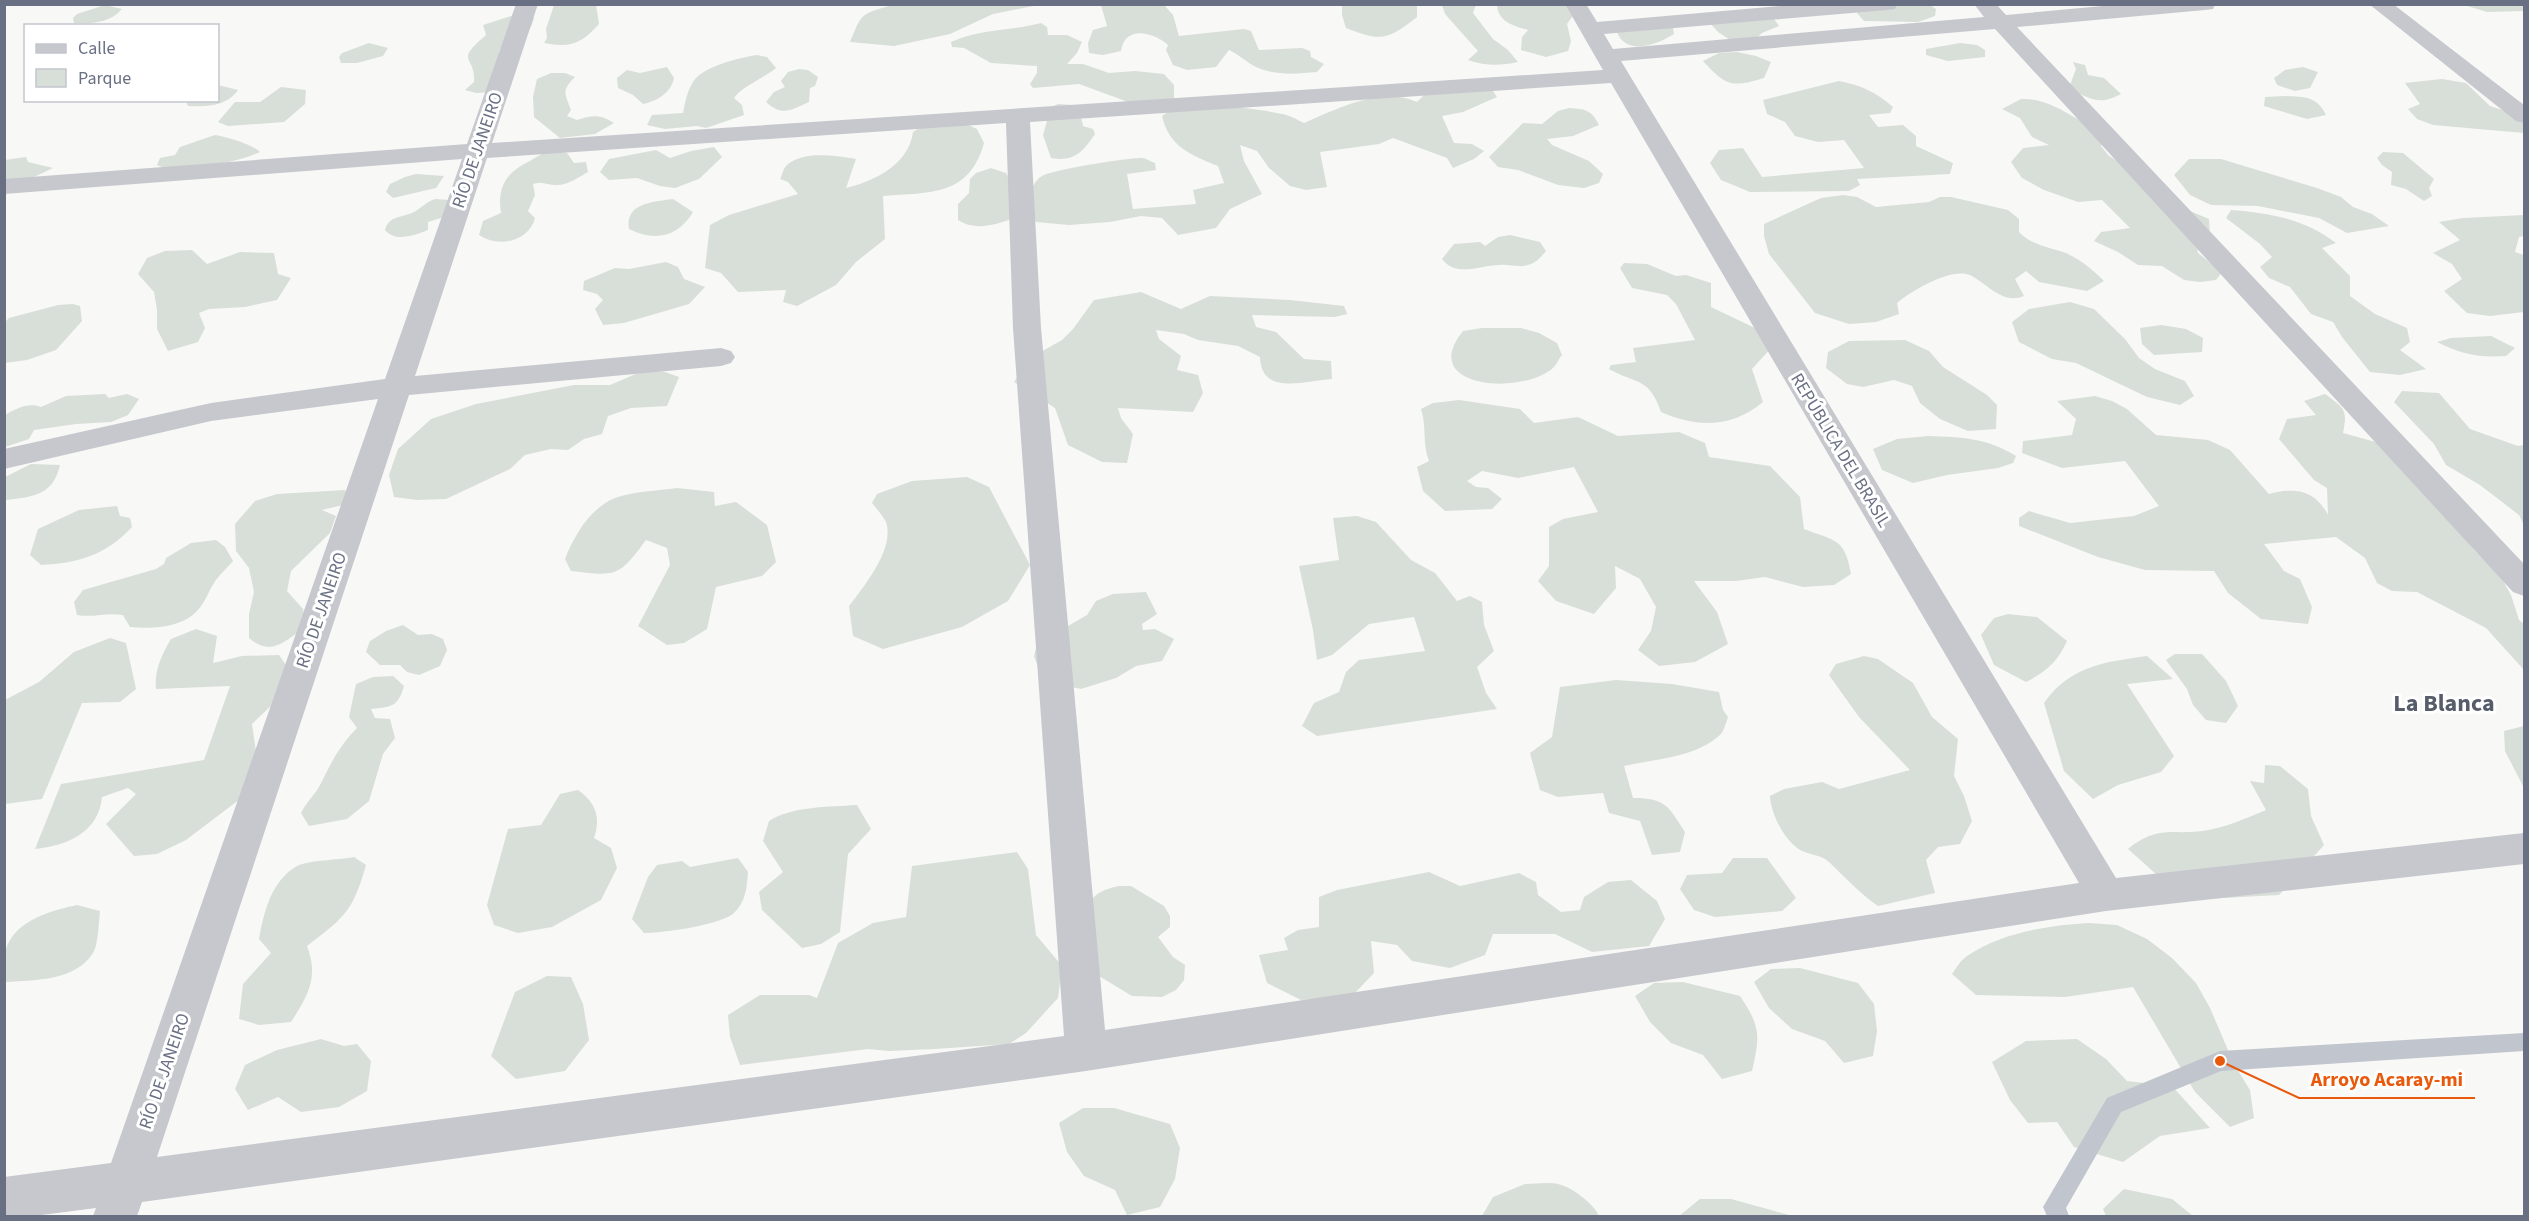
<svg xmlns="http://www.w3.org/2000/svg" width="2529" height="1221" font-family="'Source Sans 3',sans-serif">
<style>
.green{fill:#d8dfd8}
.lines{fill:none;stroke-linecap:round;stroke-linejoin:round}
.stream{fill:#c1c5cd;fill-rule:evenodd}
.street{fill:#c7c8cd;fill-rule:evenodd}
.labels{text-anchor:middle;stroke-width:6;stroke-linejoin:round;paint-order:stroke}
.street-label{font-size:18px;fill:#6a7084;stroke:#fff}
.district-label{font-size:24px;font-weight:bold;fill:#575c6a;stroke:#fff}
.leader{fill:none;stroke:#e8590c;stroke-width:2}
.callout-dot{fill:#e8590c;stroke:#fff;stroke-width:2}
.callout-label{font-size:20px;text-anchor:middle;font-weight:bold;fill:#e8590c;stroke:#fff;stroke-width:6;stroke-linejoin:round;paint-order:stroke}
</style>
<rect width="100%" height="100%" fill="#f8f8f6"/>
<g class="green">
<path d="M 895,4 L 1039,5 L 993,14 L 950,34 L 894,46 L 850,42 C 863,10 861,15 895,4 Z"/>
<path d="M 1864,4 L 1928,4 L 1936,9 L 1935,16 L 1918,22 L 1864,21 L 1857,13 L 1857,7 Z"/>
<path d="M 105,5 L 122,9 C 110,23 91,24 74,23 L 73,18 L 77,14 Z"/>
<path d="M 554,5 L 596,5 L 599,24 C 581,44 571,48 544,43 L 547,38 L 546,29 Z"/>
<path d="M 1101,5 L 1164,5 L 1173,15 L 1179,36 L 1244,29 L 1251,31 L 1259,50 L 1302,48 L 1310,51 L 1311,57 L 1324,64 L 1317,72 C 1295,74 1274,76 1254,66 C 1245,61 1238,54 1229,50 L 1216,67 L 1187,70 L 1173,65 L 1166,50 L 1168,45 C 1153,32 1125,25 1121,51 L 1103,55 L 1089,53 L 1088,43 L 1093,30 L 1107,26 Z"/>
<path d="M 1342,5 L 1417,5 L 1417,17 C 1388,40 1381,42 1346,28 L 1342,15 Z"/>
<path d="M 1442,5 L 1476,5 L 1473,13 L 1493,39 L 1508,50 L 1518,62 C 1500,66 1486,66 1468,60 L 1478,51 L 1445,14 Z"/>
<path d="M 1497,5 L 1577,5 L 1578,9 L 1567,24 L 1571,41 L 1568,51 L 1546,57 L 1521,50 L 1522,37 L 1528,30 C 1514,26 1498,22 1497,5 Z"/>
<path d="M 2464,5 L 2524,5 L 2524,11 L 2487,12 Z"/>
<path d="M 511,16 L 534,18 L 531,27 C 517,33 505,36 499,52 L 504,58 L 493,92 L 476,93 L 465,90 L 474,82 C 476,55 453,63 486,35 L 483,25 Z"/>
<path d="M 1772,16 L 1779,26 L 1762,33 L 1754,40 L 1732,41 L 1718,32 L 1710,23 Z"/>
<path d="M 1041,23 L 1047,27 L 1048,35 L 1067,35 L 1082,42 L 1077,53 L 1067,64 L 1083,64 L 1109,73 L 1135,71 L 1164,74 L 1174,85 L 1174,99 L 1131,103 L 1079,84 L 1033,88 L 1030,84 L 1037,73 L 1037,66 L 991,63 L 964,48 L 952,47 L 951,42 C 980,29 1011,31 1041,23 Z"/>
<path d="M 1615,25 L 1673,28 L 1674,34 C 1655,46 1621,58 1615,25 Z"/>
<path d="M 369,43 L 388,48 L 383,56 L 357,63 L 341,63 L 339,57 L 342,53 Z"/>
<path d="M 1960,43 L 1977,45 L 1985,50 L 1985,57 L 1948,61 L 1926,55 L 1926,49 Z"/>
<path d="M 1737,52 L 1756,56 L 1771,62 L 1764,78 C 1731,88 1726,86 1703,61 L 1719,53 Z"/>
<path d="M 757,55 L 767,57 L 776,68 C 764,78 741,87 734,98 L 742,105 L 744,115 L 706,128 L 697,126 L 665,129 L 647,125 L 652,115 L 683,113 C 685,103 687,91 693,82 C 703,66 739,58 757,55 Z"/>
<path d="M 2073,62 L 2085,65 L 2088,75 L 2104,78 L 2121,94 C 2099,106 2090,99 2069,88 L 2076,69 Z"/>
<path d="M 667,67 L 674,78 C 671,93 657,101 643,104 L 633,95 L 618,88 L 617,78 L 627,70 L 640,73 Z"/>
<path d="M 2303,67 L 2318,72 L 2310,88 L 2295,91 L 2277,85 L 2274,78 L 2285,70 Z"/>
<path d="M 799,69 L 808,70 L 818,77 L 815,86 L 810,88 L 809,102 C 791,110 782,117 766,102 L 774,92 L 785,87 L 781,81 L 788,72 Z"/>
<path d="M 551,73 L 565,73 L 575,77 C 561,91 565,93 571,110 L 567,116 L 577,120 C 592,115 600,114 614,123 L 595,134 L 560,138 L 534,117 L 533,97 L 537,79 Z"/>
<path d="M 2442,79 L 2466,83 L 2490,106 L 2524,117 L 2524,133 L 2433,125 L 2417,119 L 2408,109 L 2420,104 L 2405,83 Z"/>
<path d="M 1839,81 C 1861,85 1876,92 1893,107 L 1890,113 L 1869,115 L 1878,127 L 1903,125 L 1916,136 L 1916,146 L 1953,163 L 1950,174 L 1857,179 L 1860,185 L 1849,191 L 1750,192 L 1721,180 L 1710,163 L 1719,150 L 1743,148 L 1762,177 L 1864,168 L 1844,140 L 1818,142 L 1795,136 L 1785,122 L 1767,114 L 1763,100 Z"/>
<path d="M 218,85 L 238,90 C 227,106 207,107 188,106 L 186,101 L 218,100 Z"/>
<path d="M 281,87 L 306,90 L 305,104 L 284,122 L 228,126 L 218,122 L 235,102 L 260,102 Z"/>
<path d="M 1491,88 L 1497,97 L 1463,112 L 1442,116 L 1454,143 L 1472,144 L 1484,151 L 1474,159 L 1453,168 L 1447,158 L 1393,138 L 1379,144 L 1320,152 L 1327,187 L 1306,190 L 1290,186 L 1269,168 L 1257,151 L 1240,145 L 1244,161 L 1262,194 L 1230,209 L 1216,228 L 1178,235 L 1162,218 L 1141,216 L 1110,222 L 1069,225 L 1036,222 C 1029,209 1027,185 1042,176 C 1051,170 1131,157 1143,158 C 1147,159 1152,162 1155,163 L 1156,170 L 1127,174 L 1133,209 L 1196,204 L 1193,190 L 1224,183 L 1218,166 C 1191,155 1169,147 1162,116 C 1184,98 1254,108 1282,114 C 1290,115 1297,120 1304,123 C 1337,109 1381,86 1417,102 L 1426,93 Z"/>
<path d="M 2285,96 C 2304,97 2317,96 2326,115 L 2307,119 L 2264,106 L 2265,97 Z"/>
<path d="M 2021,99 C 2051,97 2076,121 2104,133 L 2101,146 L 2108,155 L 2152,185 L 2150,198 L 2183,208 L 2209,219 L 2210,235 L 2196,242 L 2198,253 L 2222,272 L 2216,280 L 2200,282 L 2184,280 L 2162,266 L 2138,265 L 2118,252 L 2094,241 L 2101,232 L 2130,228 L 2102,200 L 2078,202 L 2044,190 L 2022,178 L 2011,162 L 2023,148 L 2049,145 L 2032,137 L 2020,118 L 2002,109 Z"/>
<path d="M 1058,104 L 1072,105 L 1081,117 L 1083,126 L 1093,129 L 1095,134 C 1083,152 1074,162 1051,158 L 1043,135 L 1051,107 Z"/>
<path d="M 1569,108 C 1585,109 1592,110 1599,125 L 1573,136 L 1547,139 L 1552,145 L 1589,161 L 1603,174 L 1599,183 L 1584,188 L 1558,185 L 1518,170 L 1498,167 L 1489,157 L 1523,123 L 1542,124 L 1558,111 Z"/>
<path d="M 964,123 L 977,129 L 984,143 C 969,197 930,192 883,196 L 885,239 L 856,262 L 836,285 L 797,306 L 783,302 L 786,290 L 738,292 L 721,273 L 705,268 L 710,225 L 729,215 L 798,194 L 788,182 L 780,179 C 782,176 783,169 786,166 C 803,150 835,156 856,159 L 846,188 C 875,181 909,164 913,132 L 921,127 Z"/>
<path d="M 215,135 C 227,137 252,144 260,152 C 240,162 177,175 157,165 L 160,158 L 175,155 L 180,147 Z"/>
<path d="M 714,147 L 722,157 L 699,179 L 675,188 L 660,186 L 637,178 L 609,180 L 600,172 L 609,159 L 656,150 L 670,158 L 691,151 Z"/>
<path d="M 549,152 L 567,153 L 574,163 L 586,162 L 588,172 C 579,177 568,185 557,185 C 547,185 543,181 533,184 L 535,195 L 528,211 L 535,218 C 529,242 498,248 479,235 L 483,221 L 501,213 C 497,189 505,173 528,162 C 536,158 539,154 549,152 Z"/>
<path d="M 2383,152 L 2403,153 L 2434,179 L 2429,188 L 2432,196 L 2424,201 L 2406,189 L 2391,185 L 2392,172 L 2382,165 L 2377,158 Z"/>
<path d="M 26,157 L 28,162 L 53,168 L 11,188 L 5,189 L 5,160 Z"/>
<path d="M 2189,159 L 2221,159 L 2317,188 L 2341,197 L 2353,207 L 2372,214 L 2389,226 L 2347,233 L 2319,218 L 2258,206 L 2211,205 L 2190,195 L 2174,175 Z"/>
<path d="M 991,168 L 1006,173 L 1009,178 L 1012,219 C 994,225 975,231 958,220 L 958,204 L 969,193 L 970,179 L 976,173 Z"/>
<path d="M 416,174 L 444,176 L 436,188 L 393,198 L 386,192 L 390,184 L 405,177 Z"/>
<path d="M 1843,195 L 1857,197 L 1876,207 L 1929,202 L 1940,197 L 1951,197 L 2008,210 L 2019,219 L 2019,232 C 2031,245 2049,247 2066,253 C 2081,260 2092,269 2104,281 L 2087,291 L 2039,282 L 2026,271 L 2015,279 L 2024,296 C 2002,305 1988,284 1970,275 C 1951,267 1911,291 1897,303 L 1899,314 L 1876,322 L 1849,324 L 1815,313 L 1769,254 L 1764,236 L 1764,224 L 1821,198 Z"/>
<path d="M 435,199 L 449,200 L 453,208 L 441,218 L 428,222 L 428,230 C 415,235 396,243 385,230 C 389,215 402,218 414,212 C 421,208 426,202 435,199 Z"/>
<path d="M 673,199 L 693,212 C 678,237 655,242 629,229 C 625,203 652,202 673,199 Z"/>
<path d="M 2231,210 C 2270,213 2305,219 2336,243 L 2322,248 L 2350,276 L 2350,296 L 2375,314 L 2407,328 L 2410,342 L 2400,350 L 2426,369 L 2400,375 L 2370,372 L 2342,337 L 2333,322 L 2311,314 L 2290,287 L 2269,278 L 2260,267 L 2272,257 L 2260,244 L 2226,218 Z"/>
<path d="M 2524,215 L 2524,236 L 2519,237 L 2515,252 L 2524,255 L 2524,312 L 2490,316 L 2467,313 L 2444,291 L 2462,279 L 2452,264 L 2433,253 L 2460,240 L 2439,222 L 2463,218 Z"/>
<path d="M 1510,235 L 1540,242 L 1546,251 C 1541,257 1536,263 1528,265 C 1520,268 1508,264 1500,265 C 1480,265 1456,278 1442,259 L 1454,244 L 1480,242 L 1485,246 L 1498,237 Z"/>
<path d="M 192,250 L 207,264 L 240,252 L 274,253 L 278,274 L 291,278 L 277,300 L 245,307 L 209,309 L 199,313 L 205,328 L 198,342 L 168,351 L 157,329 L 157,310 L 154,292 L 138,274 L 147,258 L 165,251 Z"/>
<path d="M 666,262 L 678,267 L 684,279 L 705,287 L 689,304 L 624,323 L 603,325 L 595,309 L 603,300 L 597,294 L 583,290 L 584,281 L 615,268 L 629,269 Z"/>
<path d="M 1624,263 L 1647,264 L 1676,276 L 1686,275 L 1711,283 L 1711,307 L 1757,329 L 1772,347 L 1752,369 L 1763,402 C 1732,428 1697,428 1661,412 C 1649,377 1638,385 1609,369 L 1611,365 L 1636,362 L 1633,348 L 1695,340 L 1676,304 L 1667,295 L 1632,288 L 1620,268 Z"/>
<path d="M 1141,292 L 1181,309 L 1210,296 L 1290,300 L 1344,306 L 1347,314 L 1335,317 L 1252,315 L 1256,327 L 1276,332 L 1304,359 L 1331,361 L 1332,379 C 1304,381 1261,396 1260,357 L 1238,346 L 1198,340 L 1184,334 L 1156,330 L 1159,339 L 1181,356 L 1177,370 L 1198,375 L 1203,393 L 1193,412 L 1118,408 L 1121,418 L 1133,434 L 1127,463 L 1102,462 L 1068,445 L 1055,408 L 1014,382 L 1030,358 L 1062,340 L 1073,329 L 1094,300 Z"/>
<path d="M 2070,302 L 2094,309 L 2125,339 L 2139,358 L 2155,369 L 2185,381 L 2194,396 L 2180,405 L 2147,397 L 2076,363 L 2052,359 L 2019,342 L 2012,322 L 2029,309 Z"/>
<path d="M 73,304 L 80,306 L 82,321 L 56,350 L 27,360 L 5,363 L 5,322 L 9,318 L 58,305 Z"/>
<path d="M 2161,325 L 2186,329 L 2203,338 L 2202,352 L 2154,355 L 2142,344 L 2140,328 Z"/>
<path d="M 1482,328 L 1521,328 L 1539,333 L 1557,343 L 1562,355 C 1559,358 1557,364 1554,367 C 1524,396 1416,389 1463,331 Z"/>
<path d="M 2491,336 L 2515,348 L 2506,356 C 2478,358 2461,354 2437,342 L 2451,338 Z"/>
<path d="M 1905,340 L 1929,351 L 1943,367 L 1987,395 L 1997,405 L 1996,429 L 1968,431 L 1940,419 L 1920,403 L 1912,386 L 1894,380 L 1863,387 L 1847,384 L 1826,368 L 1828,352 L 1849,341 Z"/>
<path d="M 645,370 L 665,372 L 679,377 L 667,406 L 631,408 L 608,416 L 602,434 L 584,439 L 568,450 L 551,449 L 525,455 L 510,469 L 446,499 L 417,500 L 394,497 L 389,475 L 398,449 L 431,419 L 476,404 L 574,385 L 610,385 Z"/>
<path d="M 2402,391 L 2439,393 L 2470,429 L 2518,446 L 2524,445 L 2524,525 L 2519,515 L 2480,485 L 2446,465 L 2434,444 L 2394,402 Z"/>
<path d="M 105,394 L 109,398 L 127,394 L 139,399 L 128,415 L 111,422 L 76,424 L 34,430 L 29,439 L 5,447 L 5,415 C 15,409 29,402 41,407 L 66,396 Z"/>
<path d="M 2325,394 C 2344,408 2348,409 2343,433 L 2379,443 L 2429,494 L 2474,550 L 2501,577 L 2511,595 L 2519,620 L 2524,624 L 2524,670 L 2486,628 L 2417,592 L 2392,591 L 2377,583 L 2365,558 L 2336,537 L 2264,544 L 2284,571 L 2300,579 L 2312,607 L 2308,624 L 2261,619 L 2228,593 L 2214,571 L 2145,570 L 2098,557 L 2019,526 L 2019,518 L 2029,511 L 2070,523 L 2134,516 L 2159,506 L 2125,461 L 2062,468 L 2022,453 L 2023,441 L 2072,435 L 2076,419 L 2057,401 L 2095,396 L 2112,401 L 2127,409 L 2156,435 L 2208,440 L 2230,450 L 2269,494 C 2296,487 2315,490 2328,515 L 2327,488 L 2314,480 L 2279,439 L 2287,419 L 2316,415 L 2304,401 Z"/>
<path d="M 1459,400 L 1520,409 L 1534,423 L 1578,417 L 1618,436 L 1679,432 L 1705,443 L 1709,457 L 1770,466 L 1800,497 L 1804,529 C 1835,541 1845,538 1851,574 L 1834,585 L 1803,587 L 1765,577 L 1736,581 L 1694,581 L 1717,612 L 1728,644 L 1695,662 L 1659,666 L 1638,650 L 1651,631 L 1656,607 L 1640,579 L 1615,566 L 1616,588 L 1594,614 L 1556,601 L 1538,581 L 1549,566 L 1549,527 L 1563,519 L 1598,512 L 1574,467 L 1518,478 L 1482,471 L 1467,481 L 1476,487 L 1488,488 L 1502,499 L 1492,509 L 1445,511 L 1423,491 L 1417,467 L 1429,461 C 1422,444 1427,427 1421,409 L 1433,403 Z"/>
<path d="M 1928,436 C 1962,437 1987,438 2016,456 L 2013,463 L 1998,468 L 1947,475 L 1913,483 L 1882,470 L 1873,449 L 1897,439 Z"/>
<path d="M 31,464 L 60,465 C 53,496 32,497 5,500 L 5,477 Z"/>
<path d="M 967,477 L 989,487 L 1030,565 L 1008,601 L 962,627 L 883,649 L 853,636 L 849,606 C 864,586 895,549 886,522 C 883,516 876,508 872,503 L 877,494 L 912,481 Z"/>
<path d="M 677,488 L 714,492 L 715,506 L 736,502 L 767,525 L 776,562 L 762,576 L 716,587 L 707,629 L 684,643 L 667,645 L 638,626 L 670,565 L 667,548 L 646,540 C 618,578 616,576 571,571 L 565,559 C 574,536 590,508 615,498 C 634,491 657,491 677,488 Z"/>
<path d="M 345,490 L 351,503 L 322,510 L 336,516 L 330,533 L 291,571 L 287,591 L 303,609 L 306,627 C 285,640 272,658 249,638 L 249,614 L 254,592 L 249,568 L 236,551 L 235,524 L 255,501 L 277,494 Z"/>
<path d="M 117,506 L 120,516 L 130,518 L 132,527 C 106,555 79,563 41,565 L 30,555 L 38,529 L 79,510 Z"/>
<path d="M 1357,516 L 1376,522 L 1411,560 L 1435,573 L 1457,601 L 1470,596 L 1482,602 L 1484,625 L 1494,651 L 1477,667 L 1486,693 L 1497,709 L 1317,736 L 1302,726 L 1314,703 L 1339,692 L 1346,672 L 1359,660 L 1425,651 L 1414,617 L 1369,624 L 1332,655 L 1317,660 L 1313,630 L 1299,566 L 1339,560 L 1333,518 Z"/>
<path d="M 216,540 L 225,547 L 233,561 C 227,568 219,575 214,583 C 208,592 205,603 197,611 C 181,628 152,629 130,627 L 123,615 C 105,612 95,618 77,615 L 74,602 L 83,590 L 156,569 L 164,564 L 166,558 L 191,543 Z"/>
<path d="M 1146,592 L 1157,614 L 1142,624 L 1143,630 L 1155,629 L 1174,639 L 1162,661 L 1136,666 L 1116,678 L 1081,689 L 1043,681 L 1034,656 L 1037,644 L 1087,615 L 1096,601 L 1113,594 Z"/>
<path d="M 2008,614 L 2037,617 L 2067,641 C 2058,661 2046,672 2026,682 L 1994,665 L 1981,635 L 1994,618 Z"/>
<path d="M 403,625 L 418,635 L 432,634 L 443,639 L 447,650 L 440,666 L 419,675 L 407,672 L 400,665 L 380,665 L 366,652 L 370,641 L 386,631 Z"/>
<path d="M 196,629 L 217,636 L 213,663 L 242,656 L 279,655 L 297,681 L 252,724 L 257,759 L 240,799 L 186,840 L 157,854 L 134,856 L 106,824 L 136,794 L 128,788 L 102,797 C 99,832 67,846 35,849 L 61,784 L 204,760 L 230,686 L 156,689 C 154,671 162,654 171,639 Z"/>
<path d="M 110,638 L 126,643 L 136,689 L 120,702 L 82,703 L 42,799 L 5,804 L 5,700 L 39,682 L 74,652 Z"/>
<path d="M 2175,654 L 2202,654 L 2226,681 L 2238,706 L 2226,723 L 2206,720 L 2193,705 L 2187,689 L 2166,660 Z"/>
<path d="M 1864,656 L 1878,659 L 1913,683 L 1932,717 L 1958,739 L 1954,776 L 1964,796 L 1972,821 L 1960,844 L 1938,847 L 1926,860 L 1935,893 L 1878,906 C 1859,893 1845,877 1829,862 C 1822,855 1811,855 1802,851 C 1785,842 1771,815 1770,796 L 1784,789 L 1822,782 L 1839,789 L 1910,770 L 1859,717 L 1829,675 L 1836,664 Z"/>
<path d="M 2147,656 L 2173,679 L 2127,684 L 2174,756 L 2161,772 L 2118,785 L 2093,799 L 2064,771 L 2044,703 C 2070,666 2104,662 2147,656 Z"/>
<path d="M 393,676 L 404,686 C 398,707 391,707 371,709 L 375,718 L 390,719 L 395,738 L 383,754 L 369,801 L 347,819 L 309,826 L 301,813 C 307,801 315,795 320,785 C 333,760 337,749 357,728 L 349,717 L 356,684 L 373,677 Z"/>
<path d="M 1616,680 L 1672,684 L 1719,692 L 1723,710 L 1728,717 C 1726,723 1724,730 1721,734 C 1696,758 1654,759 1624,766 L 1633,798 C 1666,798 1668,806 1685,832 L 1680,852 L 1652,855 L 1640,821 L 1609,813 L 1603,793 L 1558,797 L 1540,790 L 1530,753 L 1552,737 L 1560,687 Z"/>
<path d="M 2524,726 L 2524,788 L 2505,751 L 2504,731 Z"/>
<path d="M 2265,765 L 2280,766 L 2308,789 L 2311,816 L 2324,845 L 2279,895 L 2185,900 L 2128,849 C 2158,825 2170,835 2203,831 C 2224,828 2247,818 2266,810 L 2250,781 L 2264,783 Z"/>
<path d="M 578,790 C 596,803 601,817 594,838 L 611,848 L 617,868 L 601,900 L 552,927 L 518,933 L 494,925 L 487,905 L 508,829 L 541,825 L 560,794 Z"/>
<path d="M 857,805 L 871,829 L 848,854 L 840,932 L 821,944 L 802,948 L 762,910 L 759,892 L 783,872 L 763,841 L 769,821 C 793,806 828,807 857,805 Z"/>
<path d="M 1017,852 L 1028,869 L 1036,935 L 1062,966 L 1058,998 L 1026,1033 L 1009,1044 L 935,1049 L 889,1051 L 868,1049 L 740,1065 L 730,1037 L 728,1015 L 760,995 L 809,995 L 817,998 L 838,943 L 873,923 L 906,917 L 912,866 Z"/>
<path d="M 354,857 L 366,865 C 353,911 345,917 307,946 C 319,977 308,996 291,1022 L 259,1025 L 239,1019 L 243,984 L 271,953 L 259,939 C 264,912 271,881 297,866 C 309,860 340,860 354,857 Z"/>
<path d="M 738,858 L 748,872 C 747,886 746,901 735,912 C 723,925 662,933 644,933 L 632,919 L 648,877 L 657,865 L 682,861 L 690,867 Z"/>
<path d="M 1733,858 L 1767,858 L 1796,898 L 1782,911 L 1715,917 L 1694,910 L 1680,889 L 1687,875 L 1722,873 Z"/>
<path d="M 1429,872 L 1460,886 L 1519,873 L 1536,882 L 1538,895 L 1561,912 L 1580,910 L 1584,897 L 1608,882 L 1631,880 L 1657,901 L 1665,919 L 1649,946 L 1592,952 L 1555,934 L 1493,934 L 1485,955 L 1450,968 L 1412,961 L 1397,945 L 1371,941 L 1374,973 L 1352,996 L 1301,1000 L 1267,983 L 1259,955 L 1288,950 L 1284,938 L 1298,930 L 1319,927 L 1319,897 L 1337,890 Z"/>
<path d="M 1119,886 L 1131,886 L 1164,906 L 1170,916 L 1170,927 L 1158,937 L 1173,957 L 1185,965 L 1184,980 L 1176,990 L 1162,997 L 1132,996 L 1094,973 C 1093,961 1086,915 1089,906 C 1092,893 1108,888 1119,886 Z"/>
<path d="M 77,905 L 100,911 C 99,921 98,946 93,953 C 75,981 36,980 6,982 C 4,977 4,970 4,964 C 4,924 45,912 77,905 Z"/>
<path d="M 2089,923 L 2117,925 L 2147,939 L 2172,958 L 2196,983 L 2210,1008 L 2234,1064 L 2250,1090 L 2254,1118 L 2230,1127 L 2195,1092 L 2133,987 L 2065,997 L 1976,995 L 1952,974 C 1956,968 1961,960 1967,956 C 2000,933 2049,925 2089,923 Z"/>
<path d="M 1800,968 L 1858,983 L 1874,1004 L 1877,1031 L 1873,1056 L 1844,1063 L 1825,1041 L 1792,1029 L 1769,1008 L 1754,982 L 1771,969 Z"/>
<path d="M 547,976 L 571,977 L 583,1004 L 589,1040 L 565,1071 L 516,1079 L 491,1056 L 515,992 Z"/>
<path d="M 1683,982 L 1740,996 C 1761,1027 1760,1036 1752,1071 L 1722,1079 L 1703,1055 L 1671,1043 L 1650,1022 L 1635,996 L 1654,983 Z"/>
<path d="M 321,1039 L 344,1046 L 357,1044 L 371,1061 L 367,1091 L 339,1107 L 301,1112 L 278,1097 L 248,1110 L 235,1089 L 245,1065 L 277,1050 Z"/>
<path d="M 2077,1039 L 2106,1059 L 2127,1081 L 2172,1086 L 2210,1128 L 2160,1136 L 2123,1162 L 2074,1147 L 2057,1122 L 2028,1123 L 2010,1100 L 1992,1062 L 2026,1041 Z"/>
<path d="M 1083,1108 L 1114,1108 L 1170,1124 L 1180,1148 L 1175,1179 L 1160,1207 L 1127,1215 L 1115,1190 L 1084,1176 L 1067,1152 L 1059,1123 Z"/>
<path d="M 1525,1184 C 1535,1184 1548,1182 1558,1184 C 1572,1187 1594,1204 1599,1216 L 1482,1216 L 1493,1197 Z"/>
<path d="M 2124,1189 L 2172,1199 L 2193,1216 L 2106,1216 L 2103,1209 Z"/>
<path d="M 1700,1199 L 1731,1199 L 1793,1216 L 1679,1216 Z"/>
</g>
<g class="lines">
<path class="stream" d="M 2524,1033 L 2524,1051 L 2221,1071 L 2121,1112 L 2066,1208 L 2069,1216 L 2047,1216 L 2043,1207 L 2107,1098 L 2220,1051 Z"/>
<g class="street">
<path d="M 516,4 L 538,4 L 492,143 L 1603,70 L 1565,4 L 1586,4 L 1597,22 L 1804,4 L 1897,4 L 1895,9 L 1887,10 L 1604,34 L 1613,49 L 1984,17 L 1974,4 L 1996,4 L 2006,15 L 2124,4 L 2215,4 L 2213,9 L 2205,10 L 2017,27 L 2524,564 L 2524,596 L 2513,592 L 1995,29 L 1621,61 L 2116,878 L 2524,833 L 2524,864 L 2106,911 L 1086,1071 L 142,1202 L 137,1216 L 93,1216 L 96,1208 L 34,1216 L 4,1216 L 4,1177 L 111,1163 L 378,399 L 211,421 L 4,469 L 4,449 L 211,403 L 385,379 L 462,159 L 4,194 L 4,179 L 467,144 ZM 1611,83 L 2079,883 L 1105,1030 L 1041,328 L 1030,122 ZM 1006,123 L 1013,328 L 1064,1036 L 157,1157 L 409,395 L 721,366 L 731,363 L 735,357 L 731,351 L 721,348 L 415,376 L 487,158 Z"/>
<path d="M 2369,4 L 2393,4 L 2524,105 L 2524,123 L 2516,121 Z"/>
</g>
</g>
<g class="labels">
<g class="street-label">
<text transform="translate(477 150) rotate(-71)" y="6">RÍO DE JANEIRO</text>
<text transform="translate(1841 450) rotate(59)" y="6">REPÚBLICA DEL BRASIL</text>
<text transform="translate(321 610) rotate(-71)" y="6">RÍO DE JANEIRO</text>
<text transform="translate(164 1071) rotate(-71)" y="6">RÍO DE JANEIRO</text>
</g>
<g class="district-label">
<text x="2444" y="711">La Blanca</text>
</g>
</g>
<path class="leader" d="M2220 1061L2299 1098H2475"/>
<circle class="callout-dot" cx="2220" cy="1061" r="6"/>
<g class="callout-label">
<text x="2387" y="1086">Arroyo Acaray-mi</text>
</g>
<rect width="2529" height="1221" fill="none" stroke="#6a7084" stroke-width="12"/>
<rect x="24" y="24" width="195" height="78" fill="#ffffff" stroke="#c3c6ce" stroke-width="1.5"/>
<rect x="36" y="44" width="30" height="9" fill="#c7c8cd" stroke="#c3c6ce" stroke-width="1.5"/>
<text x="78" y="54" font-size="18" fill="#6a7084">Calle</text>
<rect x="36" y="69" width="30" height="18" fill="#d8dfd8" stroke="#c3c6ce" stroke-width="1.5"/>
<text x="78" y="84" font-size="18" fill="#6a7084">Parque</text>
</svg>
